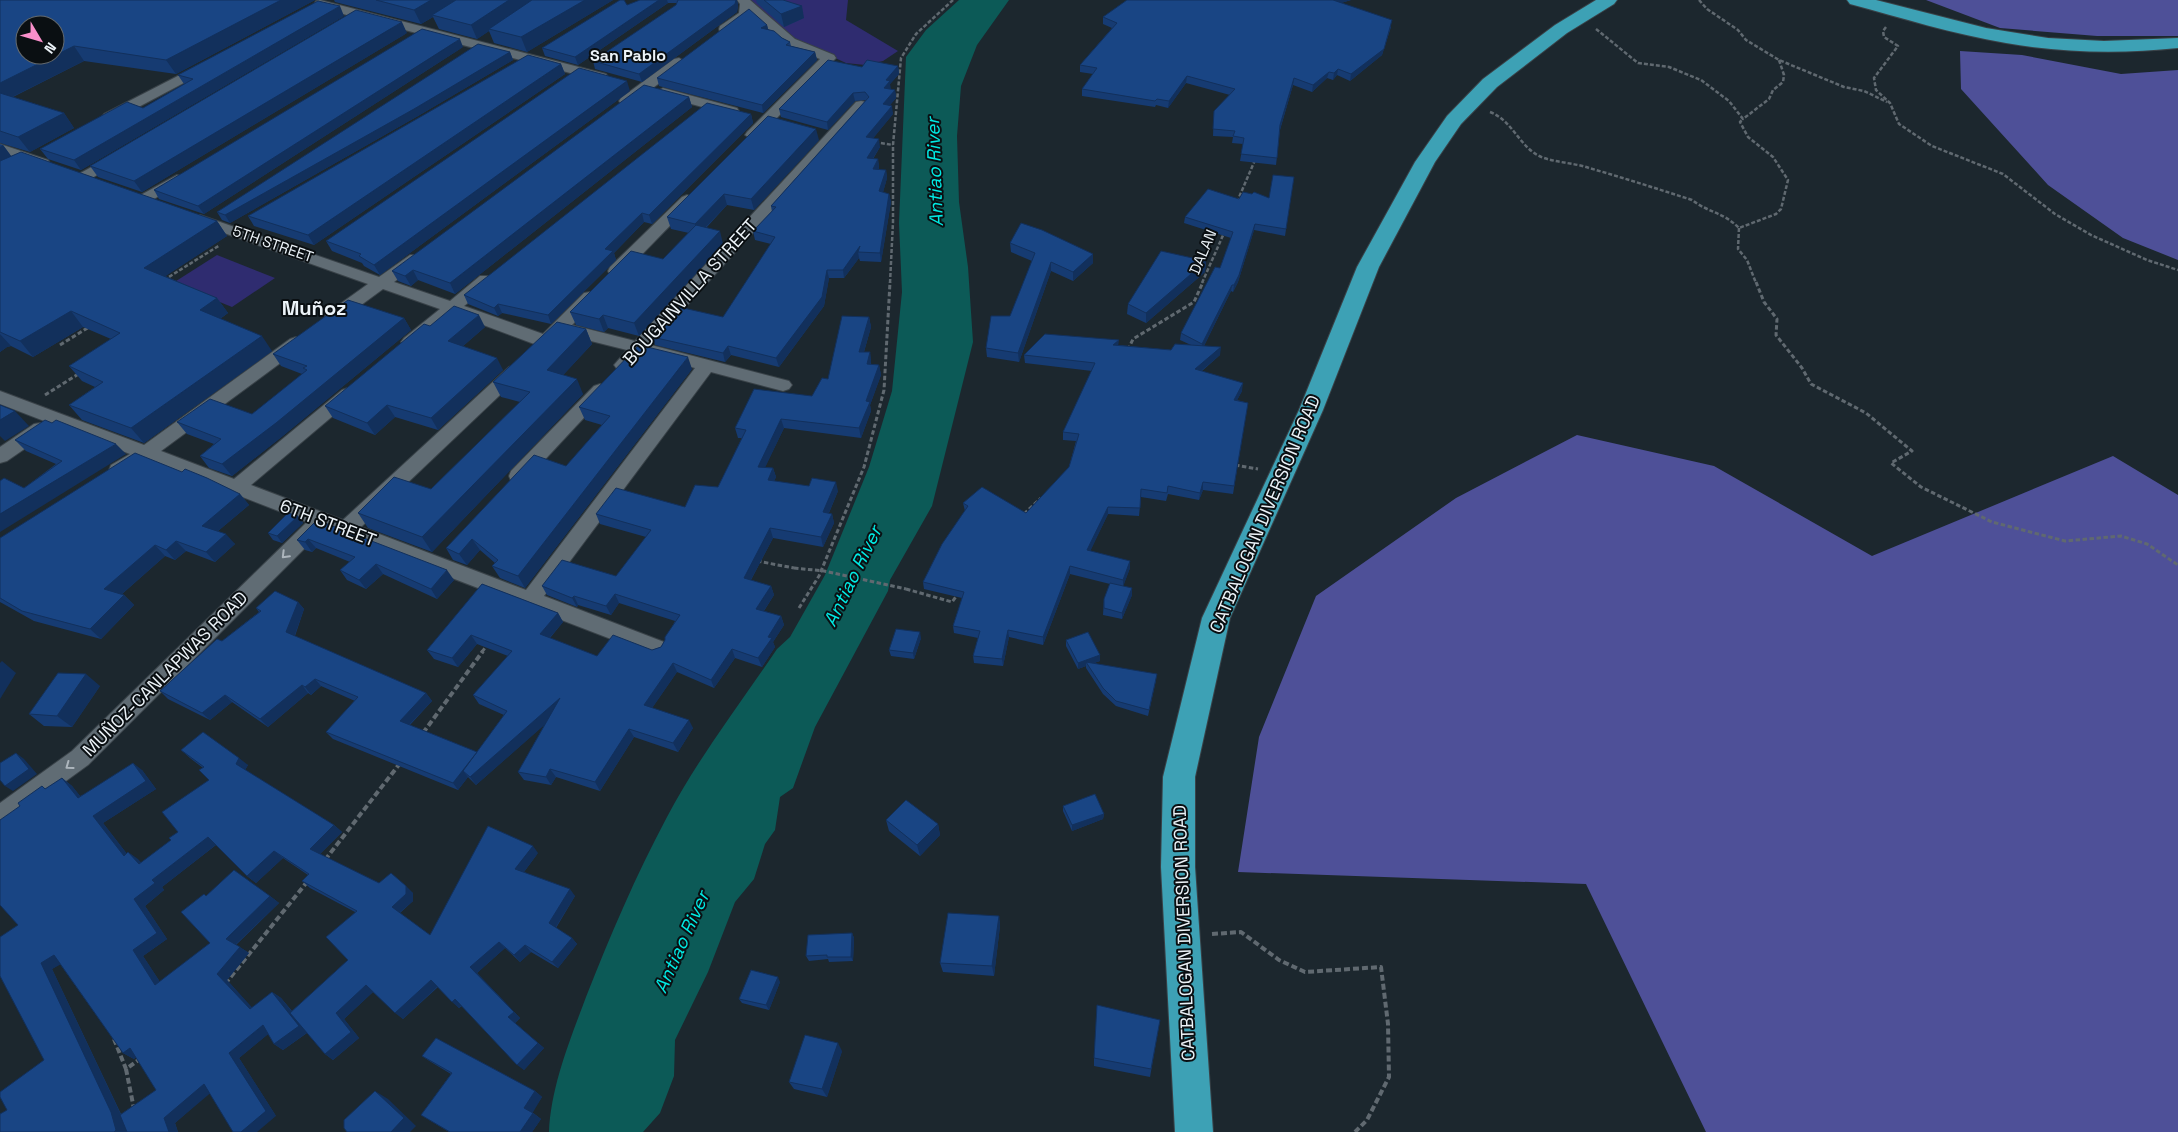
<svg xmlns="http://www.w3.org/2000/svg" width="2178" height="1132" font-family="'Space Grotesk',sans-serif">
<style>
.green{fill:#2f2c70}
.forest{fill:#4e5098}
.water{fill:#0c5a57}
.lines{fill:none;stroke-linecap:round;stroke-linejoin:round}
.street-casing{stroke:#394248;stroke-width:2}
.highway-casing{stroke:#394248;stroke-width:2}
.path-far2{stroke:#606970;stroke-width:2.5;stroke-dasharray:4 2;stroke-linecap:butt}
.path-far1{stroke:#606970;stroke-width:3;stroke-dasharray:4.5 2.5;stroke-linecap:butt}
.path{stroke:#606970;stroke-width:4;stroke-dasharray:6 3;stroke-linecap:butt}
.street{fill:#606c74;fill-rule:evenodd}
.highway{fill:#3da1b5;fill-rule:evenodd}
.path-bridge{stroke:#606970;stroke-width:3;stroke-dasharray:4.5 2.5;stroke-linecap:butt}
.wall{fill:#163b72;fill-rule:evenodd}
.shaded-wall{fill:#12305c}
.building{fill:#194584;stroke:#12305c;fill-rule:evenodd}
.oneway{stroke:#adb6bd}
.labels{text-anchor:middle;stroke-width:4;stroke-linejoin:round;paint-order:stroke}
.far-street-label{font-size:15px;fill:#ecf3f8;stroke:#0a0f12}
.far-quarter-label{font-size:16px;font-weight:bold;fill:#ecf3f8;stroke:#0a0f12}
.street-label{font-size:18px;fill:#ecf3f8;stroke:#0a0f12}
.water-label{font-size:19px;font-style:italic;fill:#00eae3;stroke:#0a0f12}
.quarter-label{font-size:20px;font-weight:bold;fill:#ecf3f8;stroke:#0a0f12}
</style>
<rect width="100%" height="100%" fill="#1c272e"/>
<g class="green">
<path d="M 747,0 L 848,0 L 846,20 L 898,51 L 883,61 L 865,65 L 846,63 L 794,39 Z"/>
<path d="M 217,255 L 275,278 L 232,307 L 173,283 Z"/>
</g>
<g class="forest">
<path d="M 1926,0 L 2178,0 L 2178,36 L 2097,36 L 2000,28 Z"/>
<path d="M 1960,51 L 2022,55 L 2121,74 L 2178,70 L 2178,260 L 2123,238 L 2048,185 L 1961,89 Z"/>
<path d="M 1577,435 L 1714,466 L 1872,556 L 2113,456 L 2178,495 L 2178,1132 L 1706,1132 L 1586,884 L 1238,872 L 1259,737 L 1316,596 L 1456,498 Z"/>
</g>
<path class="water" d="M 959,0 L 1009,0 L 977,45 L 961,86 L 957,136 L 959,202 L 968,267 L 973,342 L 932,506 L 890,580 L 888,591 L 815,727 L 793,788 L 780,797 L 775,830 L 765,844 L 754,879 L 735,902 L 708,972 L 675,1040 L 674,1076 L 660,1113 L 643,1132 L 549,1132 C 551,1086 570,1040 586,997 C 610,936 636,875 667,817 C 698,758 740,704 777,649 L 790,637 L 825,575 L 869,467 L 892,391 L 902,292 L 899,223 L 906,57 L 926,30 Z"/>
<g class="lines">
<g class="street-casing">
<g id="street">
<path d="M 320,0 L 606,74 L 608,77 L 601,81 L 316,7 L 314,4 L 316,1 Z"/>
<path d="M 737,0 L 750,0 L 795,39 L 834,55 L 836,58 L 757,138 L 752,139 L 745,135 L 747,132 L 820,59 L 785,45 L 751,14 L 730,32 L 720,32 L 719,29 L 720,26 L 739,13 L 740,4 Z"/>
<path d="M 679,58 L 686,62 L 684,65 L 631,104 L 621,104 L 619,101 L 621,98 L 674,59 Z"/>
<path d="M 205,62 L 210,63 L 212,66 L 210,69 L 114,120 L 104,120 L 102,117 L 104,114 Z"/>
<path d="M 663,88 L 737,108 L 739,111 L 732,115 L 658,95 L 656,92 Z"/>
<path d="M 861,101 L 866,102 L 868,105 L 866,108 L 651,345 L 789,381 L 792,385 L 789,389 L 783,391 L 711,372 L 544,596 L 664,642 L 668,648 L 664,654 L 657,657 L 650,654 L 324,529 L 88,765 L 8,823 L 0,827 L 0,803 L 72,751 L 307,522 L 147,460 C 136,467 125,479 111,475 L 109,470 L 111,465 L 130,454 L 0,404 L 0,391 L 144,445 L 290,339 L 296,337 L 302,339 L 305,343 L 302,347 L 161,451 L 234,479 L 342,390 L 348,388 L 354,390 L 357,394 L 354,398 L 251,485 L 343,520 L 509,367 L 515,365 L 521,367 L 524,371 L 521,375 L 361,527 L 526,590 L 695,368 L 642,354 C 635,363 629,373 617,369 L 614,365 L 627,350 L 563,334 L 553,345 L 545,348 L 454,314 L 416,346 L 410,348 L 404,346 L 401,342 L 404,338 L 440,309 L 383,289 L 338,322 L 332,323 L 326,322 L 324,318 L 326,314 L 368,284 L 190,221 L 187,218 L 190,215 L 200,215 L 379,277 L 410,255 L 422,255 L 424,258 L 422,261 L 394,282 L 450,301 L 480,276 L 492,276 L 494,280 L 492,284 L 464,306 L 543,334 L 584,293 L 590,292 L 596,293 L 598,297 L 596,301 L 572,325 L 635,341 L 856,102 Z"/>
<path d="M 0,144 L 48,160 L 50,163 L 48,166 L 43,167 L 0,153 Z"/>
<path d="M 117,153 L 122,154 L 124,157 L 122,160 L 87,181 L 77,181 L 75,178 L 77,175 Z"/>
<path d="M 177,175 L 182,176 L 184,179 L 182,182 L 149,202 L 139,202 L 136,199 L 139,196 Z"/>
<path d="M 687,195 L 692,197 L 695,200 L 692,203 L 622,275 L 610,275 L 608,271 L 610,267 L 682,197 Z"/>
<path d="M 600,384 L 606,386 L 609,390 L 606,394 L 525,481 L 518,483 L 511,481 L 509,476 L 511,471 L 594,386 Z"/>
<path d="M 40,423 L 46,424 L 49,429 L 46,434 L 7,461 L 0,463 L 0,447 L 34,424 Z"/>
</g>
</g>
<g class="highway-casing">
<g id="highway">
<path d="M 1596,0 L 1617,0 L 1614,4 L 1567,33 L 1497,87 L 1461,124 L 1435,162 L 1379,267 L 1323,410 L 1230,618 L 1195,777 L 1195,867 L 1213,1132 L 1175,1132 L 1161,867 L 1163,777 L 1202,618 L 1299,410 L 1357,267 L 1415,162 L 1447,116 L 1483,79 L 1555,25 Z"/>
<path d="M 1847,0 L 1876,0 L 1986,28 L 2048,38 L 2104,41 L 2178,38 L 2178,48 C 2121,54 2063,53 2006,43 C 1953,34 1902,18 1850,4 Z"/>
</g>
</g>
<g class="path-far2">
<path d="M 1699,0 L 1707,9 L 1738,30 L 1746,40 L 1779,60 L 1844,87 L 1864,91 L 1887,102"/>
<path d="M 1886,27 L 1883,31 L 1884,37 L 1898,46 L 1874,78 L 1876,90 L 1890,103 L 1899,124 L 1932,146 L 2003,174 L 2055,214 L 2091,235 L 2147,260 L 2178,270"/>
<path d="M 1596,29 L 1638,63 L 1669,67 L 1701,80 L 1729,101 L 1743,119 L 1769,99 L 1773,90 L 1783,82 L 1784,75 L 1779,60"/>
<path d="M 1490,112 C 1514,121 1520,150 1544,158 C 1559,163 1575,163 1589,168 C 1624,178 1658,189 1692,200 C 1709,213 1723,212 1739,228 L 1776,214 L 1781,209 L 1788,180 L 1773,157 L 1748,137 L 1740,122 L 1743,119"/>
<path d="M 875,142 L 893,145"/>
<path d="M 1237,202 L 1255,160"/>
<path d="M 1739,228 L 1738,249 L 1747,260 L 1756,283"/>
<path d="M 164,280 L 220,245"/>
<path d="M 890,283 L 893,222 L 893,145 L 901,58 L 916,34 L 953,0"/>
<path d="M 1202,283 L 1224,233"/>
</g>
<g class="path-far1">
<path d="M 1756,282 L 1764,302 L 1777,319 L 1776,335 L 1802,368 L 1811,384 L 1866,413 L 1912,451 L 1891,463 L 1921,487 L 1992,522 L 2065,541 L 2121,536 L 2147,544 L 2178,565"/>
<path d="M 60,345 L 89,327"/>
<path d="M 1128,350 L 1133,339 L 1194,302 L 1203,282"/>
<path d="M 45,395 L 80,373"/>
<path d="M 1235,465 L 1258,469"/>
<path d="M 1024,514 L 1041,498"/>
<path d="M 757,561 L 794,568"/>
<path d="M 906,589 L 952,602 L 958,594"/>
<path d="M 799,608 L 819,576 L 864,467 L 884,390 L 890,282"/>
<path d="M 482,652 L 487,645"/>
</g>
<g class="path">
<path d="M 423,733 L 483,651"/>
<path d="M 325,860 L 401,762"/>
<path d="M 1212,934 L 1241,932 L 1279,960 L 1305,972 L 1381,967 L 1388,1024 L 1389,1077 L 1367,1120 L 1355,1132"/>
<path d="M 225,984 L 307,882"/>
<path d="M 114,1039 L 126,1069 L 140,1059"/>
<path d="M 126,1069 L 134,1109"/>
</g>
<use href="#street" class="street"/>
<use href="#highway" class="highway"/>
<path class="path-bridge" d="M 794,568 L 824,571 L 906,589"/>
</g>
<g class="wall">
<path d="M 0,0 L 315,0 L 176,74 L 84,61 L 13,97 L 64,113 L 74,128 L 30,152 L 0,143 Z"/>
<path d="M 334,0 L 613,0 L 527,52 L 494,43 L 489,31 L 477,39 L 439,29 L 433,17 L 421,24 L 335,2 Z"/>
<path d="M 640,0 L 737,0 L 738,5 L 737,12 L 642,82 L 595,69 L 593,61 L 676,5 L 677,3 L 668,3 L 578,65 L 545,56 L 542,48 L 627,5 Z"/>
<path d="M 756,0 L 783,0 L 804,18 L 784,27 L 757,3 Z"/>
<path d="M 1127,0 L 1351,0 L 1341,3 L 1391,27 L 1382,55 L 1350,81 L 1337,75 L 1333,80 L 1327,78 L 1312,92 L 1293,85 L 1280,130 L 1276,165 L 1240,161 L 1243,144 L 1232,143 L 1233,137 L 1213,136 L 1214,111 L 1230,95 L 1186,83 L 1168,108 L 1156,105 L 1155,107 L 1082,96 L 1082,89 L 1093,74 L 1080,72 L 1080,65 L 1112,28 L 1103,24 L 1103,17 Z"/>
<path d="M 344,16 L 81,170 L 48,159 L 40,149 L 143,108 L 184,84 L 178,75 Z"/>
<path d="M 767,25 L 768,29 L 782,38 L 790,42 L 791,46 L 815,52 L 817,60 L 763,113 L 659,86 L 657,78 Z"/>
<path d="M 407,33 L 142,192 L 98,177 L 90,166 Z"/>
<path d="M 463,47 L 204,214 L 159,199 L 154,190 Z"/>
<path d="M 510,52 L 513,60 L 418,116 L 230,223 L 222,220 L 217,212 Z"/>
<path d="M 561,64 L 565,74 L 314,245 L 254,226 L 248,216 Z"/>
<path d="M 898,66 L 899,74 L 890,84 L 890,89 L 895,90 L 896,98 L 890,105 L 893,114 L 873,138 L 880,147 L 873,159 L 878,159 L 879,168 L 878,170 L 886,170 L 887,178 L 883,192 L 889,194 L 891,202 L 881,262 L 860,261 L 859,258 L 844,278 L 829,278 L 824,306 L 779,367 L 731,355 L 725,362 L 655,345 L 652,337 L 723,317 L 771,244 L 755,240 L 753,231 L 772,212 L 771,206 L 866,100 L 855,101 L 828,130 L 781,117 L 779,109 L 862,67 Z"/>
<path d="M 630,91 L 380,275 L 364,266 L 362,263 L 332,251 L 326,241 Z"/>
<path d="M 689,97 L 692,107 L 455,294 L 418,280 L 411,286 L 398,281 L 392,271 Z"/>
<path d="M 751,114 L 753,123 L 652,224 L 644,222 L 614,253 L 616,260 L 551,324 L 502,313 L 498,316 L 468,304 L 464,295 Z"/>
<path d="M 819,140 L 754,210 L 727,205 L 706,228 L 723,244 L 639,336 L 608,328 L 604,332 L 576,325 L 570,312 L 663,259 L 689,233 L 671,229 L 667,217 Z"/>
<path d="M 0,144 L 3,145 L 11,156 L 217,221 L 227,236 L 165,276 L 217,298 L 228,313 L 220,319 L 272,351 L 144,443 L 82,420 L 69,405 L 95,387 L 82,381 L 69,366 L 111,339 L 83,327 L 33,357 L 11,346 L 7,347 L 0,352 Z"/>
<path d="M 1294,177 L 1285,236 L 1254,230 L 1238,282 L 1233,292 L 1231,291 L 1204,346 L 1220,355 L 1202,371 L 1242,391 L 1237,400 L 1248,403 L 1233,494 L 1203,490 L 1199,500 L 1168,494 L 1166,501 L 1141,497 L 1139,516 L 1108,514 L 1090,551 L 1130,561 L 1130,568 L 1123,586 L 1132,595 L 1122,619 L 1103,615 L 1104,599 L 1110,584 L 1070,574 L 1043,645 L 1009,637 L 1003,666 L 974,663 L 973,656 L 978,638 L 954,633 L 953,626 L 962,598 L 924,589 L 923,582 L 965,511 L 963,503 L 1026,513 L 1069,467 L 1076,441 L 1063,440 L 1063,432 L 1092,371 L 1025,363 L 1024,355 L 1118,345 L 1171,350 L 1191,345 L 1180,340 L 1181,333 L 1220,268 L 1231,238 L 1184,223 L 1185,217 L 1239,199 L 1269,198 Z"/>
<path d="M 1010,243 L 1093,254 L 1093,263 L 1073,281 L 1051,271 L 1019,362 L 987,357 L 986,348 L 1010,316 L 1032,261 L 1011,252 Z"/>
<path d="M 1206,261 L 1205,272 L 1146,323 L 1127,314 L 1128,304 Z"/>
<path d="M 869,317 L 871,327 L 864,352 L 870,352 L 871,362 L 871,364 L 879,365 L 881,375 L 870,405 L 871,411 L 861,438 L 784,428 L 765,467 L 773,468 L 776,477 L 774,481 L 838,491 L 829,513 L 832,514 L 834,523 L 823,547 L 773,538 L 751,580 L 771,586 L 774,595 L 764,611 L 781,616 L 784,625 L 773,642 L 775,647 L 762,667 L 735,658 L 714,688 L 677,672 L 652,708 L 693,728 L 678,752 L 634,737 L 600,791 L 556,777 L 551,785 L 524,780 L 518,772 L 545,724 L 476,785 L 468,777 L 458,790 L 333,739 L 326,732 L 355,701 L 321,686 L 311,695 L 308,693 L 268,727 L 232,702 L 210,720 L 168,699 L 160,691 L 222,641 L 259,612 L 256,608 L 298,602 L 304,609 L 295,636 L 426,693 L 432,701 L 410,725 L 477,752 L 504,715 L 479,704 L 473,695 L 508,656 L 477,644 L 458,667 L 434,659 L 427,650 L 482,584 L 558,613 L 563,622 L 550,638 L 597,656 L 652,650 L 661,647 L 665,640 L 675,621 L 619,603 L 611,615 L 578,605 L 577,607 L 547,595 L 542,586 L 616,576 L 646,537 L 600,524 L 596,514 L 685,507 L 718,487 L 742,438 L 738,438 L 735,428 L 812,396 L 828,379 Z"/>
<path d="M 404,318 L 411,330 L 284,435 L 232,476 L 209,468 L 200,456 L 214,444 L 187,434 L 177,422 L 252,414 L 302,374 L 281,366 L 273,354 Z"/>
<path d="M 430,326 L 485,327 L 463,346 L 503,370 L 438,430 L 395,417 L 375,435 L 333,418 L 325,406 Z"/>
<path d="M 586,329 L 592,344 L 563,375 L 583,394 L 432,552 L 368,528 L 358,513 L 431,489 L 520,402 L 501,397 L 493,382 Z"/>
<path d="M 692,369 L 525,588 L 500,578 L 492,566 L 495,563 L 480,550 L 467,565 L 453,560 L 446,548 L 566,466 L 602,425 L 585,420 L 579,407 Z"/>
<path d="M 15,440 L 126,454 L 24,488 L 56,464 L 26,451 Z"/>
<path d="M 240,494 L 249,505 L 218,531 L 235,544 L 215,562 L 186,551 L 175,560 L 165,556 L 122,594 L 124,595 L 134,605 L 101,639 L 34,621 L 0,602 L 0,538 Z"/>
<path d="M 298,516 L 303,523 L 282,543 L 273,540 L 268,533 Z"/>
<path d="M 317,520 L 454,580 L 437,599 L 383,574 L 366,589 L 347,580 L 340,570 L 350,562 L 316,548 L 312,552 L 305,550 L 297,540 Z"/>
<path d="M 921,638 L 914,659 L 891,656 L 889,650 Z"/>
<path d="M 1066,640 L 1100,655 L 1100,661 L 1094,663 L 1156,680 L 1148,716 L 1116,706 L 1103,694 L 1086,668 L 1086,666 L 1078,669 L 1066,646 Z"/>
<path d="M 100,686 L 72,727 L 44,726 L 29,714 Z"/>
<path d="M 181,750 L 248,765 L 245,770 L 334,825 L 342,832 L 320,854 L 379,883 L 413,893 L 413,901 L 400,913 L 430,935 L 538,853 L 524,872 L 575,896 L 556,928 L 572,938 L 577,944 L 558,968 L 531,952 L 520,962 L 505,948 L 477,973 L 520,1018 L 515,1023 L 544,1048 L 524,1070 L 462,1006 L 459,1008 L 438,987 L 403,1019 L 373,992 L 344,1019 L 359,1038 L 333,1060 L 325,1054 L 307,1033 L 283,1050 L 274,1044 L 268,1034 L 239,1058 L 276,1116 L 209,1093 L 175,1123 L 178,1132 L 0,1132 L 7,1110 L 44,1060 L 18,925 L 20,806 L 42,786 L 46,789 L 62,778 L 72,786 L 80,796 L 142,770 L 156,789 L 103,823 L 127,854 L 128,852 L 141,863 L 171,840 L 178,832 L 209,780 L 203,768 L 190,758 ZM 216,845 L 247,876 L 256,883 L 283,858 L 308,875 L 302,881 L 310,888 L 355,912 L 348,960 L 292,1011 L 281,998 L 272,992 L 252,1008 L 227,980 L 249,953 L 236,945 L 279,903 L 270,896 L 206,896 L 210,943 L 160,982 L 143,956 L 167,939 L 145,906 L 164,890 L 162,887 ZM 60,964 L 123,1053 L 134,1059 L 136,1057 L 156,1090 L 121,1114 L 52,969 Z"/>
<path d="M 1063,806 L 1104,814 L 1103,819 L 1072,831 L 1063,811 Z"/>
<path d="M 886,820 L 938,824 L 940,835 L 920,856 L 889,831 Z"/>
<path d="M 999,916 L 1000,926 L 994,976 L 943,972 L 940,963 Z"/>
<path d="M 852,933 L 854,938 L 853,961 L 829,962 L 828,959 L 809,961 L 806,956 Z"/>
<path d="M 780,982 L 769,1010 L 742,1003 L 739,999 Z"/>
<path d="M 1160,1020 L 1150,1077 L 1094,1066 L 1094,1058 Z"/>
<path d="M 842,1051 L 827,1097 L 794,1089 L 789,1082 Z"/>
<path d="M 422,1056 L 535,1091 L 542,1097 L 532,1112 L 541,1119 L 532,1132 L 449,1132 L 421,1115 L 451,1074 L 431,1062 Z"/>
</g>
<g class="shaded-wall">
<path d="M 281,0 L 315,0 L 176,74 L 166,60 Z"/>
<path d="M 431,0 L 461,0 L 432,15 L 433,17 L 421,24 L 414,10 Z"/>
<path d="M 509,0 L 537,0 L 489,29 L 489,31 L 477,39 L 471,25 Z"/>
<path d="M 585,0 L 613,0 L 527,52 L 521,37 Z"/>
<path d="M 659,0 L 667,0 L 668,3 L 578,65 L 575,57 Z"/>
<path d="M 736,0 L 737,0 L 738,5 L 737,12 L 642,82 L 639,74 Z"/>
<path d="M 1332,0 L 1351,0 L 1331,6 Z"/>
<path d="M 340,6 L 344,16 L 81,170 L 74,160 Z"/>
<path d="M 802,6 L 804,18 L 784,27 L 781,14 Z"/>
<path d="M 1392,20 L 1382,55 L 1350,81 L 1351,74 Z"/>
<path d="M 402,22 L 407,33 L 142,192 L 134,181 Z"/>
<path d="M 767,25 L 769,33 L 761,28 Z"/>
<path d="M 460,39 L 463,47 L 204,214 L 198,206 Z"/>
<path d="M 74,46 L 84,61 L 0,103 L 0,83 Z"/>
<path d="M 510,52 L 513,60 L 418,116 L 230,223 L 225,215 Z"/>
<path d="M 815,52 L 817,60 L 763,113 L 762,105 Z"/>
<path d="M 561,64 L 565,74 L 314,245 L 308,235 Z"/>
<path d="M 898,66 L 899,74 L 890,84 L 891,89 L 885,96 L 884,88 L 886,80 Z"/>
<path d="M 1338,69 L 1337,75 L 1333,80 L 1334,73 Z"/>
<path d="M 1329,72 L 1327,78 L 1312,92 L 1313,85 Z"/>
<path d="M 1187,76 L 1186,83 L 1168,108 L 1169,101 Z"/>
<path d="M 1294,78 L 1293,85 L 1279,132 L 1280,125 Z"/>
<path d="M 627,81 L 630,91 L 380,275 L 374,265 Z"/>
<path d="M 895,90 L 896,98 L 884,112 L 883,104 Z"/>
<path d="M 853,93 L 855,101 L 828,130 L 827,122 Z"/>
<path d="M 689,97 L 692,107 L 455,294 L 450,283 Z"/>
<path d="M 892,106 L 893,114 L 867,146 L 866,137 Z"/>
<path d="M 64,113 L 74,128 L 30,152 L 18,137 Z"/>
<path d="M 751,114 L 753,123 L 652,224 L 649,215 Z"/>
<path d="M 816,129 L 819,140 L 754,210 L 751,199 Z"/>
<path d="M 879,139 L 880,147 L 868,166 L 867,158 Z"/>
<path d="M 3,145 L 14,160 L 0,168 L 0,147 Z"/>
<path d="M 878,159 L 879,168 L 874,178 L 873,169 Z"/>
<path d="M 886,170 L 887,178 L 881,200 L 879,191 Z"/>
<path d="M 724,194 L 727,205 L 698,235 L 695,224 Z"/>
<path d="M 889,194 L 891,202 L 881,262 L 880,253 Z"/>
<path d="M 642,213 L 644,222 L 614,253 L 616,260 L 551,324 L 548,315 L 605,249 Z"/>
<path d="M 217,221 L 227,236 L 155,283 L 144,268 Z"/>
<path d="M 1255,224 L 1254,230 L 1238,282 L 1233,292 L 1234,285 Z"/>
<path d="M 720,231 L 723,244 L 639,336 L 634,323 Z"/>
<path d="M 860,246 L 858,252 L 859,258 L 844,278 L 843,270 Z"/>
<path d="M 1093,254 L 1093,263 L 1073,281 L 1073,272 Z"/>
<path d="M 1206,261 L 1205,272 L 1146,323 L 1146,313 Z"/>
<path d="M 1051,262 L 1051,271 L 1019,362 L 1018,353 Z"/>
<path d="M 413,270 L 418,280 L 411,286 L 405,276 Z"/>
<path d="M 827,270 L 829,278 L 824,306 L 779,367 L 776,358 Z"/>
<path d="M 1232,285 L 1231,291 L 1202,350 L 1202,344 Z"/>
<path d="M 217,298 L 228,313 L 211,325 L 200,310 Z"/>
<path d="M 498,304 L 502,313 L 498,316 L 494,308 Z"/>
<path d="M 71,311 L 83,327 L 33,357 L 20,341 Z"/>
<path d="M 479,315 L 485,327 L 455,353 L 448,341 Z"/>
<path d="M 603,315 L 608,328 L 604,332 L 599,319 Z"/>
<path d="M 869,317 L 871,327 L 861,362 L 859,352 Z"/>
<path d="M 404,318 L 411,330 L 284,435 L 232,476 L 222,464 Z"/>
<path d="M 586,329 L 592,344 L 554,385 L 547,370 Z"/>
<path d="M 0,334 L 11,346 L 7,347 L 0,352 Z"/>
<path d="M 262,336 L 272,351 L 144,443 L 131,428 Z"/>
<path d="M 1119,340 L 1118,347 L 1113,345 Z"/>
<path d="M 728,346 L 731,355 L 725,362 L 723,353 Z"/>
<path d="M 1221,347 L 1220,355 L 1195,376 L 1195,369 Z"/>
<path d="M 870,352 L 871,362 L 868,373 L 867,364 Z"/>
<path d="M 688,357 L 692,369 L 525,588 L 518,576 Z"/>
<path d="M 497,358 L 503,370 L 438,430 L 431,418 Z"/>
<path d="M 879,365 L 881,375 L 870,405 L 871,411 L 861,438 L 859,428 L 866,401 Z"/>
<path d="M 577,379 L 583,394 L 432,552 L 422,537 Z"/>
<path d="M 1243,383 L 1242,391 L 1233,408 L 1234,400 Z"/>
<path d="M 387,405 L 395,417 L 375,435 L 367,423 Z"/>
<path d="M 15,411 L 29,426 L 5,441 L 0,436 L 0,420 Z"/>
<path d="M 781,419 L 784,428 L 761,476 L 758,467 Z"/>
<path d="M 116,444 L 126,454 L 0,532 L 0,514 Z"/>
<path d="M 773,468 L 776,477 L 771,489 L 768,480 Z"/>
<path d="M 836,482 L 838,491 L 825,522 L 823,512 Z"/>
<path d="M 1203,482 L 1203,490 L 1199,500 L 1200,493 Z"/>
<path d="M 240,494 L 249,505 L 212,536 L 202,526 Z"/>
<path d="M 1108,507 L 1108,514 L 1087,558 L 1087,550 Z"/>
<path d="M 832,514 L 834,523 L 823,547 L 821,537 Z"/>
<path d="M 298,516 L 303,523 L 282,543 L 277,536 Z"/>
<path d="M 770,528 L 773,538 L 747,587 L 744,578 Z"/>
<path d="M 226,534 L 235,544 L 215,562 L 206,552 Z"/>
<path d="M 308,539 L 316,548 L 312,552 L 305,542 Z"/>
<path d="M 472,539 L 480,550 L 467,565 L 459,554 Z"/>
<path d="M 176,541 L 186,551 L 175,560 L 166,550 Z"/>
<path d="M 155,545 L 165,556 L 115,600 L 104,589 Z"/>
<path d="M 1130,561 L 1130,568 L 1123,587 L 1123,580 Z"/>
<path d="M 376,564 L 383,574 L 366,589 L 359,580 Z"/>
<path d="M 1070,566 L 1070,574 L 1043,645 L 1043,637 Z"/>
<path d="M 447,570 L 454,580 L 437,599 L 431,589 Z"/>
<path d="M 771,586 L 774,595 L 759,618 L 756,609 Z"/>
<path d="M 1132,588 L 1132,595 L 1122,619 L 1122,613 Z"/>
<path d="M 615,594 L 619,603 L 611,615 L 606,606 Z"/>
<path d="M 124,595 L 134,605 L 101,639 L 90,629 Z"/>
<path d="M 574,596 L 578,605 L 577,607 L 572,598 Z"/>
<path d="M 298,602 L 304,609 L 293,640 L 286,632 Z"/>
<path d="M 558,613 L 563,622 L 545,643 L 540,634 Z"/>
<path d="M 781,616 L 784,625 L 773,642 L 775,647 L 762,667 L 758,658 L 768,637 Z"/>
<path d="M 1008,630 L 1009,637 L 1003,666 L 1002,659 Z"/>
<path d="M 920,632 L 921,638 L 914,659 L 913,653 Z"/>
<path d="M 471,635 L 477,644 L 458,667 L 452,658 Z"/>
<path d="M 732,649 L 735,658 L 714,688 L 711,680 Z"/>
<path d="M 1100,655 L 1100,661 L 1088,665 L 1086,662 L 1086,666 L 1078,669 L 1078,663 Z"/>
<path d="M 2,661 L 16,673 L 0,699 L 0,663 Z"/>
<path d="M 673,663 L 677,672 L 648,714 L 644,705 Z"/>
<path d="M 86,674 L 100,686 L 72,727 L 57,716 Z"/>
<path d="M 315,679 L 321,686 L 311,695 L 305,687 Z"/>
<path d="M 302,685 L 308,693 L 268,727 L 260,719 Z"/>
<path d="M 426,693 L 432,701 L 406,728 L 400,721 Z"/>
<path d="M 225,695 L 232,702 L 210,720 L 202,713 Z"/>
<path d="M 560,698 L 566,706 L 476,785 L 470,777 Z"/>
<path d="M 689,720 L 693,728 L 678,752 L 673,743 Z"/>
<path d="M 629,729 L 634,737 L 600,791 L 595,782 Z"/>
<path d="M 477,752 L 463,771 L 468,777 L 458,790 L 453,783 Z"/>
<path d="M 16,753 L 24,759 L 37,774 L 13,791 L 5,786 Z"/>
<path d="M 239,758 L 248,765 L 244,772 L 236,764 Z"/>
<path d="M 133,763 L 142,770 L 156,789 L 103,823 L 134,863 L 124,856 L 93,816 Z"/>
<path d="M 550,769 L 556,777 L 551,785 L 546,777 Z"/>
<path d="M 62,778 L 72,786 L 88,806 L 78,798 Z"/>
<path d="M 1104,814 L 1103,819 L 1072,831 L 1072,825 Z"/>
<path d="M 938,824 L 940,835 L 920,856 L 917,845 Z"/>
<path d="M 334,825 L 342,832 L 318,856 L 310,849 Z"/>
<path d="M 208,837 L 217,844 L 162,887 L 164,890 L 145,906 L 167,939 L 143,956 L 166,991 L 155,985 L 133,950 L 134,899 L 152,880 Z"/>
<path d="M 533,846 L 538,853 L 521,876 L 515,869 Z"/>
<path d="M 274,851 L 283,858 L 256,883 L 247,876 Z"/>
<path d="M 128,852 L 138,859 L 149,871 L 139,864 Z"/>
<path d="M 406,886 L 413,893 L 413,901 L 399,913 L 392,907 Z"/>
<path d="M 570,889 L 575,896 L 554,930 L 549,923 Z"/>
<path d="M 270,896 L 279,903 L 235,945 L 226,939 Z"/>
<path d="M 999,916 L 1000,926 L 994,976 L 992,966 Z"/>
<path d="M 852,933 L 854,938 L 853,961 L 851,957 Z"/>
<path d="M 572,938 L 577,944 L 558,968 L 552,962 Z"/>
<path d="M 499,942 L 505,948 L 477,973 L 520,1018 L 515,1023 L 508,1017 L 470,967 Z"/>
<path d="M 525,945 L 531,952 L 520,962 L 514,955 Z"/>
<path d="M 240,947 L 249,953 L 227,980 L 259,1015 L 250,1009 L 217,974 Z"/>
<path d="M 54,955 L 65,962 L 52,969 L 122,1117 L 127,1132 L 114,1132 L 41,963 Z"/>
<path d="M 778,977 L 780,982 L 769,1010 L 766,1005 Z"/>
<path d="M 431,980 L 438,986 L 403,1019 L 395,1013 Z"/>
<path d="M 366,985 L 374,991 L 344,1019 L 359,1038 L 333,1060 L 325,1054 L 336,1013 Z"/>
<path d="M 272,992 L 281,998 L 308,1032 L 283,1050 L 274,1044 Z"/>
<path d="M 455,999 L 462,1005 L 459,1008 L 452,1002 Z"/>
<path d="M 263,1025 L 272,1031 L 239,1058 L 276,1116 L 257,1132 L 241,1132 L 229,1053 Z"/>
<path d="M 538,1043 L 544,1048 L 524,1070 L 517,1065 Z"/>
<path d="M 838,1043 L 842,1051 L 827,1097 L 822,1089 Z"/>
<path d="M 130,1048 L 141,1053 L 134,1059 L 123,1053 Z"/>
<path d="M 204,1084 L 214,1090 L 175,1123 L 178,1132 L 169,1132 L 164,1118 Z"/>
<path d="M 375,1091 L 388,1099 L 416,1126 L 410,1132 L 391,1132 Z"/>
<path d="M 535,1091 L 542,1097 L 532,1114 L 524,1108 Z"/>
<path d="M 533,1113 L 541,1119 L 532,1132 L 520,1132 Z"/>
</g>
<g class="building">
<path d="M 0,0 L 281,0 L 166,60 L 74,46 L 0,83 ZM 25,25 L 55,25 L 55,55 L 25,55 Z"/>
<path d="M 376,0 L 431,0 L 414,10 Z"/>
<path d="M 456,0 L 509,0 L 471,25 L 432,15 Z"/>
<path d="M 532,0 L 585,0 L 521,37 L 489,29 Z"/>
<path d="M 620,0 L 624,0 L 627,5 L 640,0 L 659,0 L 575,57 L 542,48 Z"/>
<path d="M 678,0 L 736,0 L 735,4 L 639,74 L 593,61 L 676,5 Z"/>
<path d="M 764,0 L 783,0 L 802,6 L 781,14 Z"/>
<path d="M 1127,0 L 1333,0 L 1392,20 L 1384,49 L 1351,74 L 1338,69 L 1334,73 L 1329,72 L 1313,85 L 1294,78 L 1280,125 L 1277,158 L 1241,154 L 1244,138 L 1233,136 L 1235,131 L 1213,129 L 1214,111 L 1235,89 L 1187,76 L 1169,101 L 1157,99 L 1155,101 L 1082,89 L 1097,68 L 1080,65 L 1117,23 L 1103,17 Z"/>
<path d="M 318,1 L 340,6 L 74,160 L 40,149 L 127,102 L 143,108 L 193,79 L 178,75 Z"/>
<path d="M 749,9 L 767,25 L 761,28 L 774,31 L 782,38 L 790,42 L 786,45 L 815,52 L 762,105 L 657,78 Z"/>
<path d="M 356,10 L 402,22 L 134,181 L 90,166 Z"/>
<path d="M 422,29 L 460,39 L 198,206 L 154,190 Z"/>
<path d="M 478,44 L 510,52 L 414,109 L 225,215 L 217,212 Z"/>
<path d="M 528,55 L 561,64 L 308,235 L 248,216 Z"/>
<path d="M 828,60 L 862,67 L 867,60 L 898,66 L 886,80 L 890,81 L 884,88 L 895,90 L 883,104 L 892,106 L 866,137 L 879,139 L 867,158 L 878,159 L 873,169 L 886,170 L 879,191 L 889,194 L 880,253 L 858,252 L 860,246 L 843,270 L 827,270 L 822,297 L 776,358 L 728,346 L 723,353 L 652,337 L 679,307 L 723,317 L 775,237 L 753,231 L 776,207 L 771,206 L 869,97 L 865,92 L 853,93 L 827,122 L 779,109 Z"/>
<path d="M 579,68 L 627,81 L 374,265 L 359,256 L 361,254 L 326,241 Z"/>
<path d="M 644,85 L 689,97 L 450,283 L 413,270 L 405,276 L 392,271 Z"/>
<path d="M 0,93 L 64,113 L 18,137 L 0,131 Z"/>
<path d="M 707,103 L 751,114 L 649,215 L 642,213 L 605,249 L 613,251 L 548,315 L 498,304 L 494,308 L 464,295 Z"/>
<path d="M 768,116 L 816,129 L 751,199 L 724,194 L 695,224 L 667,217 Z"/>
<path d="M 21,152 L 217,221 L 144,268 L 217,298 L 200,310 L 262,336 L 131,428 L 69,405 L 103,382 L 69,366 L 120,333 L 71,311 L 20,341 L 0,332 L 0,161 Z"/>
<path d="M 1273,175 L 1294,177 L 1286,229 L 1255,224 L 1239,275 L 1234,285 L 1232,285 L 1202,344 L 1181,333 L 1215,267 L 1220,268 L 1233,232 L 1185,217 L 1208,189 L 1239,199 L 1243,192 L 1252,194 L 1254,192 L 1269,198 Z"/>
<path d="M 1021,223 L 1042,230 L 1093,254 L 1073,272 L 1051,262 L 1018,353 L 986,348 L 991,316 L 1010,316 L 1035,253 L 1010,243 Z"/>
<path d="M 696,225 L 720,231 L 634,323 L 603,315 L 599,319 L 570,312 L 631,251 L 663,259 Z"/>
<path d="M 1161,251 L 1206,261 L 1146,313 L 1128,304 Z"/>
<path d="M 348,300 L 404,318 L 276,423 L 222,464 L 200,456 L 221,439 L 177,422 L 210,399 L 252,414 L 307,370 L 303,368 L 307,366 L 273,354 Z"/>
<path d="M 454,306 L 479,315 L 448,341 L 497,358 L 431,418 L 387,405 L 367,423 L 325,406 L 424,324 L 430,326 Z"/>
<path d="M 842,316 L 869,317 L 859,352 L 870,352 L 867,364 L 879,365 L 866,401 L 870,402 L 859,428 L 781,419 L 758,467 L 773,468 L 768,480 L 809,486 L 812,478 L 836,482 L 823,512 L 832,514 L 821,537 L 770,528 L 744,578 L 771,586 L 756,609 L 781,616 L 768,637 L 772,638 L 758,658 L 732,649 L 711,680 L 673,663 L 644,705 L 689,720 L 673,743 L 629,729 L 595,782 L 550,769 L 546,777 L 518,772 L 560,698 L 470,777 L 463,771 L 507,711 L 473,695 L 512,651 L 471,635 L 452,658 L 427,650 L 482,584 L 558,613 L 540,634 L 597,656 L 613,635 L 652,650 L 661,647 L 665,640 L 665,637 L 680,615 L 615,594 L 606,606 L 574,596 L 572,598 L 542,586 L 562,560 L 616,576 L 651,530 L 596,514 L 616,488 L 685,507 L 695,485 L 718,487 L 746,430 L 735,428 L 754,389 L 812,396 L 822,378 L 828,379 Z"/>
<path d="M 557,322 L 586,329 L 547,370 L 577,379 L 422,537 L 358,513 L 394,477 L 431,489 L 530,392 L 493,382 Z"/>
<path d="M 1045,334 L 1119,340 L 1113,345 L 1171,350 L 1175,344 L 1221,347 L 1195,369 L 1243,383 L 1234,400 L 1248,403 L 1234,486 L 1203,482 L 1200,493 L 1168,486 L 1167,493 L 1141,489 L 1140,508 L 1108,507 L 1087,550 L 1130,561 L 1123,580 L 1070,566 L 1043,637 L 1008,630 L 1002,659 L 973,656 L 980,631 L 953,626 L 964,592 L 923,582 L 942,544 L 968,506 L 963,503 L 982,487 L 1026,513 L 1069,467 L 1079,434 L 1063,432 L 1095,363 L 1024,355 Z"/>
<path d="M 639,345 L 688,357 L 518,576 L 492,566 L 498,560 L 472,539 L 459,554 L 446,548 L 534,455 L 566,466 L 610,416 L 579,407 Z"/>
<path d="M 0,405 L 15,411 L 0,420 Z"/>
<path d="M 45,420 L 52,423 L 56,420 L 116,444 L 0,514 L 0,481 L 4,478 L 24,488 L 62,461 L 15,440 Z"/>
<path d="M 135,453 L 182,472 L 185,469 L 207,478 L 240,494 L 202,526 L 226,534 L 206,552 L 176,541 L 166,550 L 155,545 L 104,589 L 124,595 L 90,629 L 22,611 L 0,598 L 0,538 Z"/>
<path d="M 288,513 L 298,516 L 277,536 L 268,533 Z"/>
<path d="M 317,520 L 447,570 L 431,589 L 376,564 L 359,580 L 340,570 L 355,557 L 308,539 L 305,542 L 297,540 Z"/>
<path d="M 1110,583 L 1132,588 L 1122,613 L 1104,608 L 1104,599 Z"/>
<path d="M 275,591 L 298,602 L 286,632 L 426,693 L 400,721 L 477,752 L 453,783 L 326,732 L 358,697 L 315,679 L 305,687 L 302,685 L 260,719 L 225,695 L 202,713 L 160,691 L 217,639 L 222,641 L 261,611 L 256,608 Z"/>
<path d="M 896,629 L 920,632 L 913,653 L 889,650 Z"/>
<path d="M 1088,632 L 1100,655 L 1078,663 L 1066,640 Z"/>
<path d="M 1086,662 L 1157,674 L 1149,710 L 1116,701 L 1103,688 Z"/>
<path d="M 58,673 L 86,674 L 57,716 L 29,714 Z"/>
<path d="M 203,732 L 239,758 L 236,764 L 334,825 L 310,849 L 379,883 L 391,873 L 406,886 L 406,894 L 392,907 L 430,935 L 488,826 L 533,846 L 515,869 L 570,889 L 549,923 L 572,938 L 552,962 L 525,945 L 514,955 L 499,942 L 470,967 L 514,1012 L 508,1017 L 538,1043 L 517,1065 L 455,999 L 452,1002 L 431,980 L 395,1013 L 366,985 L 336,1013 L 351,1032 L 325,1054 L 290,1013 L 348,960 L 326,937 L 357,911 L 302,881 L 309,874 L 274,851 L 247,876 L 208,837 L 152,880 L 155,883 L 134,899 L 157,933 L 133,950 L 155,985 L 210,943 L 181,912 L 204,894 L 206,896 L 234,870 L 270,896 L 226,939 L 240,947 L 217,974 L 250,1009 L 272,992 L 299,1026 L 274,1044 L 263,1025 L 229,1053 L 266,1111 L 241,1132 L 233,1132 L 204,1084 L 164,1118 L 169,1132 L 127,1132 L 120,1115 L 156,1090 L 130,1048 L 123,1053 L 54,955 L 41,963 L 111,1112 L 116,1130 L 114,1132 L 0,1132 L 0,1114 L 7,1110 L 0,1097 L 0,1092 L 44,1060 L 0,976 L 0,937 L 18,925 L 0,905 L 0,820 L 20,806 L 18,803 L 42,786 L 45,789 L 62,778 L 78,798 L 133,763 L 146,781 L 93,816 L 124,856 L 128,852 L 139,864 L 171,840 L 169,838 L 178,832 L 162,812 L 209,780 L 199,770 L 204,767 L 181,750 Z"/>
<path d="M 16,753 L 29,769 L 5,786 L 0,780 L 0,763 Z"/>
<path d="M 1095,794 L 1104,814 L 1072,825 L 1063,806 Z"/>
<path d="M 906,800 L 938,824 L 917,845 L 886,820 Z"/>
<path d="M 948,913 L 999,916 L 992,966 L 940,963 Z"/>
<path d="M 852,933 L 851,957 L 827,957 L 827,955 L 806,956 L 808,935 Z"/>
<path d="M 751,970 L 778,977 L 766,1005 L 739,999 Z"/>
<path d="M 1097,1005 L 1160,1020 L 1151,1069 L 1094,1058 Z"/>
<path d="M 805,1035 L 838,1043 L 822,1089 L 789,1082 Z"/>
<path d="M 436,1038 L 535,1091 L 524,1108 L 533,1113 L 520,1132 L 450,1132 L 421,1115 L 452,1073 L 422,1056 Z"/>
<path d="M 375,1091 L 404,1118 L 391,1132 L 347,1132 L 344,1128 L 344,1120 Z"/>
</g>
<defs><path id="oneway-chevron" d="M-2-3.5L2.5 0L-2 3.5" fill="none" stroke-width="1.6" stroke-linecap="round" stroke-linejoin="round" transform="scale(1.25)"/></defs>
<g class="oneway">
<use href="#oneway-chevron" transform="translate(285 555) rotate(135)"/>
<use href="#oneway-chevron" transform="translate(69 766) rotate(144)"/>
</g>
<g class="labels">
<g class="far-street-label">
<text transform="translate(273 244) rotate(19)" y="5">5TH STREET</text>
<text transform="translate(1203 252) rotate(-67)" y="5">DALAN</text>
</g>
<g class="far-quarter-label">
<text x="628" y="61">San Pablo</text>
</g>
<g class="street-label">
<text transform="translate(690 292) rotate(-48)" y="6">BOUGAINVILLA STREET</text>
<text transform="translate(1265 514) rotate(-67)" y="6">CATBALOGAN DIVERSION ROAD</text>
<text transform="translate(328 523) rotate(21)" y="6">6TH STREET</text>
<text transform="translate(165 674) rotate(-45)" y="6">MUÑOZ-CANLAPWAS ROAD</text>
<text transform="translate(1184 933) rotate(-92)" y="6">CATBALOGAN DIVERSION ROAD</text>
</g>
<g class="water-label">
<text transform="translate(934 172) rotate(-92)" y="7">Antiao River</text>
<text transform="translate(852 576) rotate(-64)" y="7">Antiao River</text>
<text transform="translate(681 942) rotate(-66)" y="7">Antiao River</text>
</g>
<g class="quarter-label">
<text x="314" y="315">Muñoz</text>
</g>
</g>
<g transform="translate(40 40) rotate(128)"><circle r="24" fill="#0a0f12" stroke="#646a6e"/>
<path d="M0-4L9 19L0 12L-9 19Z" fill="#f98fca"/>
<text y="-8" font-size="14" font-weight="bold" text-anchor="middle" fill="#ecf3f8">N</text>
</g>
</svg>
